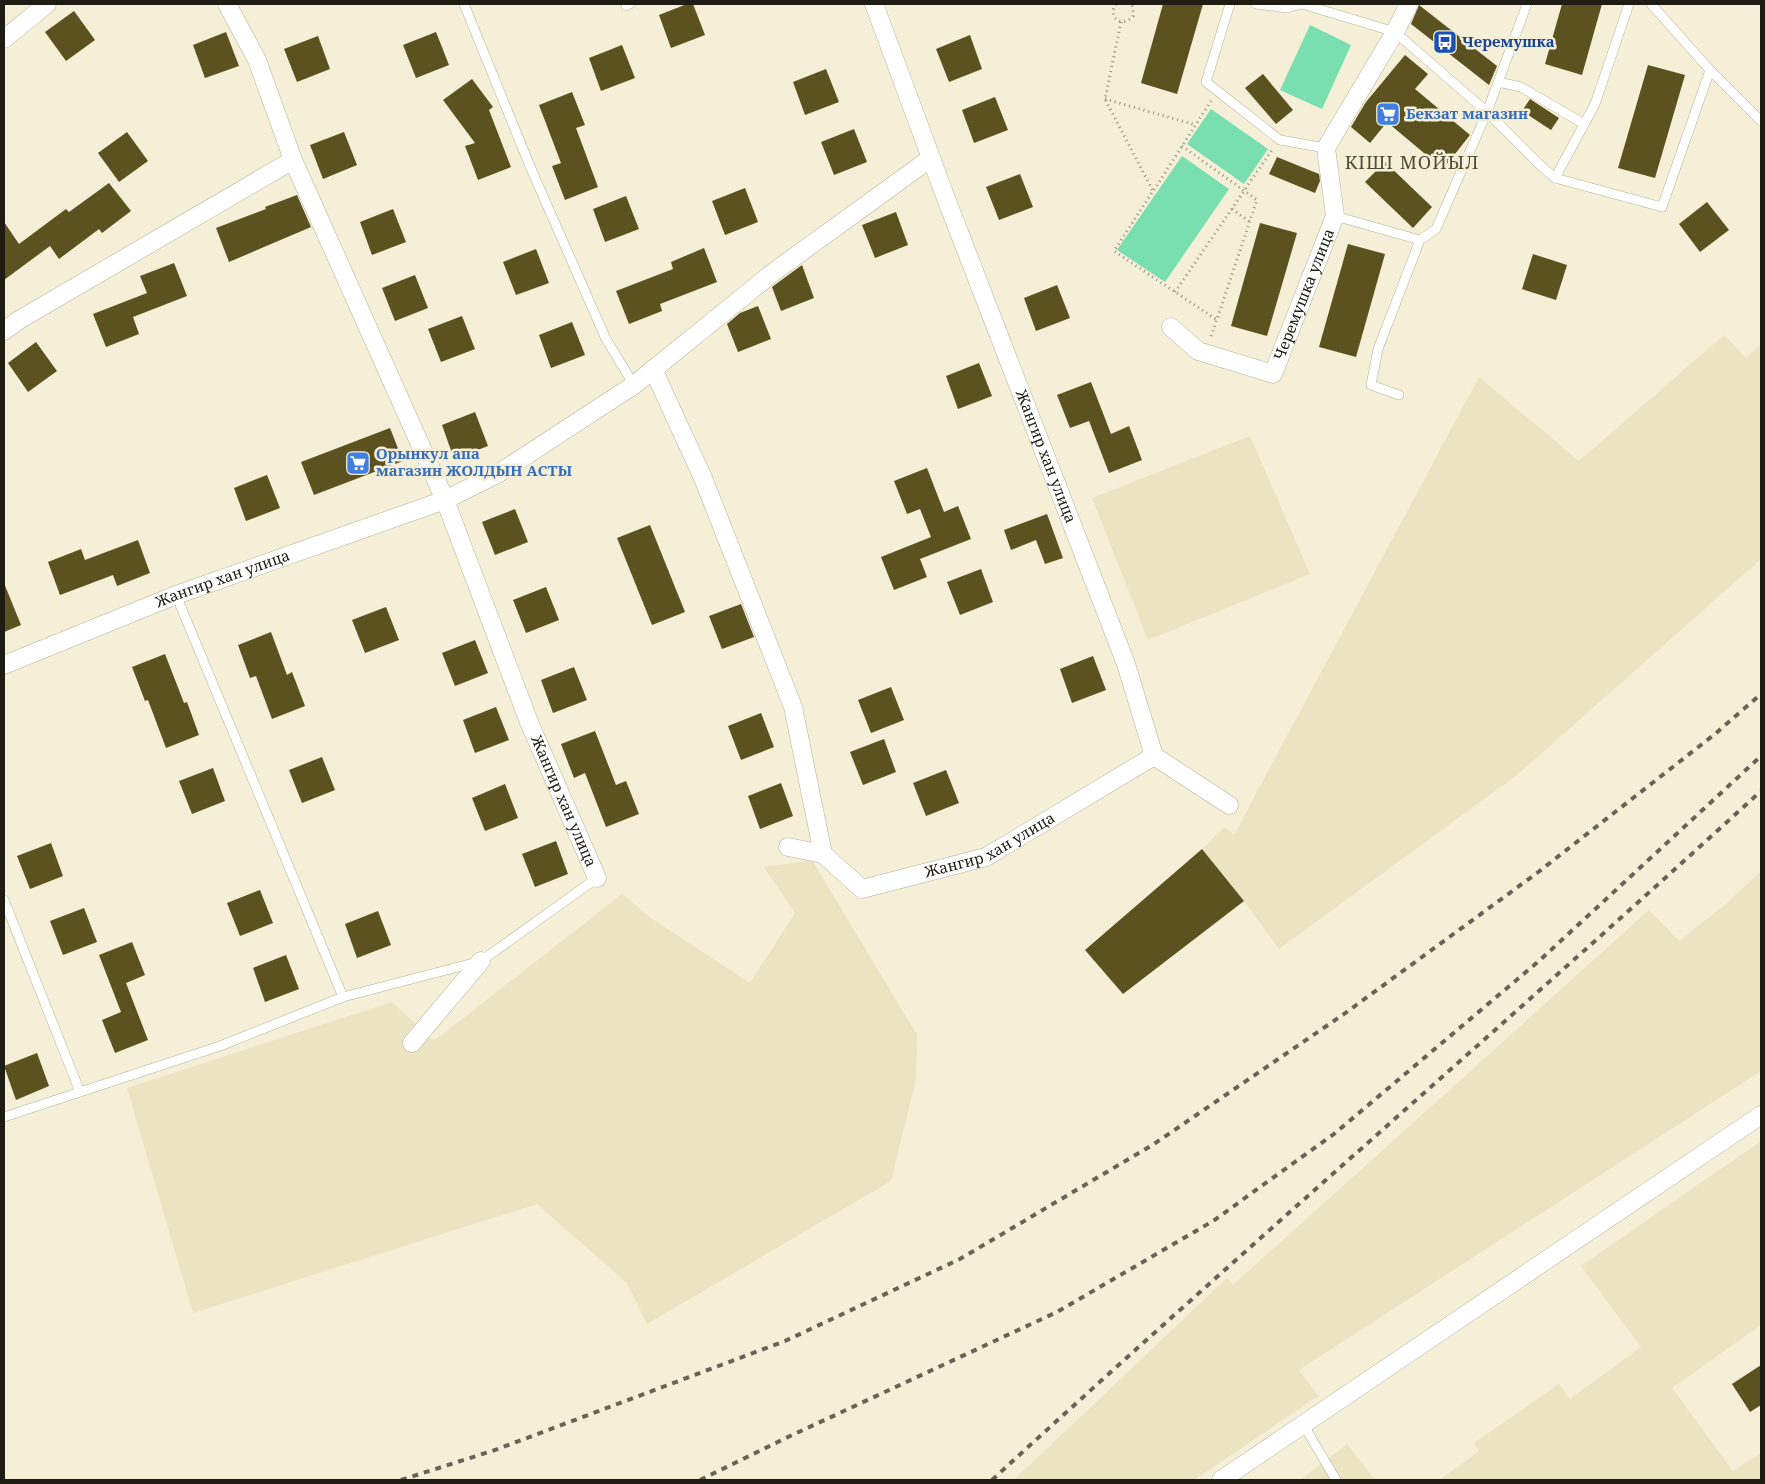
<svg xmlns="http://www.w3.org/2000/svg" width="1765" height="1484" font-family="'Noto Serif',serif">
<style>
.built{fill:#eae4c3}
.green{fill:#79dfb1}
.building{fill:#5b521f}
.lines{fill:none;stroke-linecap:round;stroke-linejoin:round}
.service-casing{stroke:#b6b199;stroke-width:10}
.minor-casing{stroke:#b6b199;stroke-width:19}
.path{stroke:#928f7d;stroke-width:3;stroke-dasharray:1 4;stroke-linecap:butt}
.service{stroke:#fff;stroke-width:9}
.minor{stroke:#fff;stroke-width:18}
.rail{stroke:#676456;stroke-width:4;stroke-dasharray:6 6;stroke-linecap:butt}
.labels{text-anchor:middle;stroke-width:5;stroke-linejoin:round;paint-order:stroke}
.transit-label{font-size:15px;font-weight:bold;fill:#164399;stroke:#f4efd6;text-anchor:start}
.shop-label{font-size:15px;font-weight:bold;fill:#366cbe;stroke:#f4efd6;text-anchor:start}
.street-label{font-size:15px;fill:#1e1c13;stroke:#f4efd6}
.quarter-label{font-size:18px;letter-spacing:1px;fill:#514d38;stroke:#f4efd6}
</style>
<rect width="100%" height="100%" fill="#f4efd6"/>
<g class="built">
<path d="M 1724,335 L 1746,358 L 1761,344 L 1761,559 L 1517,775 L 1279,949 L 1244,901 L 1202,849 L 1225,827 L 1234,835 L 1479,377 L 1579,461 Z"/>
<path d="M 1250,436 L 1310,574 L 1148,640 L 1092,498 Z"/>
<path d="M 812,860 L 917,1035 L 916,1079 L 891,1181 L 647,1324 L 627,1283 L 537,1204 L 193,1313 L 127,1088 L 392,1002 L 434,1041 L 622,894 L 651,918 L 750,983 L 795,913 L 764,867 Z"/>
<path d="M 1761,871 L 1761,1071 L 1299,1370 L 1318,1396 L 1194,1480 L 1014,1480 L 1227,1278 L 1233,1285 L 1649,910 L 1679,941 L 1727,903 Z"/>
<path d="M 1761,1141 L 1761,1325 L 1672,1388 L 1733,1471 L 1761,1453 L 1761,1480 L 1440,1480 L 1479,1451 L 1474,1443 L 1559,1384 L 1570,1399 L 1641,1347 L 1581,1266 Z"/>
<path d="M 1347,1444 L 1375,1480 L 1300,1480 Z"/>
</g>
<g class="green">
<path d="M 1310,25 L 1351,45 L 1322,109 L 1280,90 Z"/>
<path d="M 1211,109 L 1268,149 L 1244,184 L 1187,144 Z"/>
<path d="M 1182,156 L 1229,189 L 1165,282 L 1117,250 Z"/>
</g>
<g class="building">
<path d="M 687,4 L 693,4 L 705,35 L 671,48 L 659,15 Z"/>
<path d="M 1163,4 L 1203,4 L 1177,94 L 1141,83 Z"/>
<path d="M 1562,4 L 1602,4 L 1582,75 L 1545,64 Z"/>
<path d="M 1419,5 L 1497,66 L 1489,85 L 1411,24 Z"/>
<path d="M 74,11 L 95,40 L 66,61 L 45,32 Z"/>
<path d="M 226,32 L 239,66 L 205,78 L 193,45 Z"/>
<path d="M 436,32 L 449,65 L 416,78 L 403,45 Z"/>
<path d="M 970,35 L 982,69 L 949,82 L 936,49 Z"/>
<path d="M 318,36 L 330,69 L 297,82 L 284,49 Z"/>
<path d="M 622,45 L 635,78 L 601,91 L 589,58 Z"/>
<path d="M 1405,55 L 1428,74 L 1415,89 L 1470,135 L 1443,169 L 1387,122 L 1370,143 L 1351,127 L 1366,102 Z"/>
<path d="M 1648,65 L 1685,75 L 1655,178 L 1618,168 Z"/>
<path d="M 826,69 L 839,102 L 805,115 L 793,82 Z"/>
<path d="M 1263,74 L 1293,110 L 1276,124 L 1245,88 Z"/>
<path d="M 472,79 L 493,107 L 489,110 L 511,167 L 478,180 L 465,146 L 475,143 L 443,100 Z"/>
<path d="M 572,92 L 585,125 L 576,128 L 598,187 L 565,200 L 552,166 L 561,163 L 539,105 Z"/>
<path d="M 995,97 L 1008,130 L 974,143 L 962,110 Z"/>
<path d="M 1530,99 L 1559,118 L 1551,130 L 1522,111 Z"/>
<path d="M 854,129 L 867,162 L 834,175 L 821,142 Z"/>
<path d="M 127,132 L 148,161 L 119,182 L 98,153 Z"/>
<path d="M 344,132 L 357,165 L 323,179 L 310,145 Z"/>
<path d="M 1277,157 L 1319,174 L 1320,181 L 1315,193 L 1269,174 Z"/>
<path d="M 1385,162 L 1432,207 L 1413,228 L 1365,182 Z"/>
<path d="M 1020,174 L 1033,207 L 999,220 L 986,187 Z"/>
<path d="M 109,183 L 131,211 L 102,233 L 99,229 L 59,259 L 50,246 L 4,280 L 4,222 L 19,244 L 66,209 L 69,212 Z"/>
<path d="M 745,188 L 758,222 L 725,235 L 712,201 Z"/>
<path d="M 297,195 L 311,227 L 229,262 L 216,228 L 266,209 L 265,207 Z"/>
<path d="M 626,196 L 639,229 L 605,242 L 593,209 Z"/>
<path d="M 1707,202 L 1729,230 L 1700,252 L 1679,224 Z"/>
<path d="M 393,209 L 406,242 L 372,255 L 360,222 Z"/>
<path d="M 896,212 L 908,245 L 875,258 L 862,225 Z"/>
<path d="M 1260,223 L 1297,233 L 1267,336 L 1231,326 Z"/>
<path d="M 1348,244 L 1385,254 L 1356,357 L 1319,347 Z"/>
<path d="M 704,248 L 717,282 L 660,304 L 662,311 L 629,324 L 616,291 L 673,269 L 671,262 Z"/>
<path d="M 536,249 L 549,283 L 516,295 L 503,262 Z"/>
<path d="M 1533,254 L 1567,265 L 1556,300 L 1522,289 Z"/>
<path d="M 174,263 L 187,296 L 133,317 L 139,334 L 106,347 L 93,314 L 147,293 L 140,276 Z"/>
<path d="M 802,265 L 814,298 L 781,311 L 772,287 Z"/>
<path d="M 415,275 L 428,308 L 395,321 L 382,288 Z"/>
<path d="M 1057,285 L 1070,318 L 1036,331 L 1024,298 Z"/>
<path d="M 758,306 L 771,339 L 738,352 L 727,324 L 740,313 Z"/>
<path d="M 462,316 L 475,349 L 441,362 L 428,329 Z"/>
<path d="M 572,322 L 585,355 L 551,368 L 539,335 Z"/>
<path d="M 36,342 L 57,371 L 28,392 L 8,363 Z"/>
<path d="M 979,363 L 992,396 L 958,409 L 946,376 Z"/>
<path d="M 1091,382 L 1111,434 L 1129,426 L 1142,460 L 1109,473 L 1089,421 L 1070,428 L 1057,395 Z"/>
<path d="M 475,412 L 488,446 L 454,459 L 442,425 Z"/>
<path d="M 390,428 L 403,461 L 314,495 L 301,462 Z"/>
<path d="M 927,468 L 944,512 L 958,506 L 971,539 L 920,559 L 927,577 L 894,590 L 881,557 L 931,537 L 920,509 L 907,514 L 894,481 Z"/>
<path d="M 267,475 L 280,508 L 246,521 L 234,488 Z"/>
<path d="M 515,509 L 528,542 L 495,555 L 482,522 Z"/>
<path d="M 1047,514 L 1063,558 L 1045,564 L 1036,540 L 1011,550 L 1004,530 Z"/>
<path d="M 650,525 L 685,612 L 652,625 L 617,538 Z"/>
<path d="M 138,540 L 150,573 L 117,586 L 113,575 L 60,595 L 48,562 L 81,549 L 85,560 Z"/>
<path d="M 981,569 L 993,602 L 960,615 L 947,582 Z"/>
<path d="M 4,583 L 21,625 L 4,632 Z"/>
<path d="M 546,587 L 559,620 L 526,633 L 513,600 Z"/>
<path d="M 741,604 L 754,637 L 722,649 L 709,616 Z"/>
<path d="M 386,607 L 399,640 L 365,653 L 352,620 Z"/>
<path d="M 271,632 L 287,675 L 292,672 L 305,706 L 272,719 L 256,676 L 250,678 L 238,645 Z"/>
<path d="M 475,640 L 488,673 L 455,686 L 442,653 Z"/>
<path d="M 165,654 L 184,703 L 187,702 L 199,735 L 166,748 L 148,700 L 145,701 L 132,667 Z"/>
<path d="M 1093,656 L 1106,690 L 1072,703 L 1060,669 Z"/>
<path d="M 574,667 L 587,700 L 553,713 L 541,680 Z"/>
<path d="M 891,687 L 904,720 L 871,733 L 858,700 Z"/>
<path d="M 496,707 L 509,740 L 475,753 L 463,720 Z"/>
<path d="M 761,713 L 774,747 L 741,760 L 728,726 Z"/>
<path d="M 595,731 L 616,785 L 626,781 L 639,814 L 606,827 L 585,773 L 574,778 L 561,744 Z"/>
<path d="M 884,739 L 896,772 L 863,785 L 850,752 Z"/>
<path d="M 322,757 L 335,790 L 302,803 L 289,770 Z"/>
<path d="M 213,768 L 225,801 L 192,814 L 179,781 Z"/>
<path d="M 946,770 L 959,803 L 926,816 L 913,783 Z"/>
<path d="M 781,783 L 793,816 L 760,829 L 748,796 Z"/>
<path d="M 505,784 L 518,818 L 485,831 L 472,798 Z"/>
<path d="M 556,841 L 568,874 L 535,887 L 522,854 Z"/>
<path d="M 51,843 L 63,876 L 30,889 L 17,856 Z"/>
<path d="M 1202,849 L 1244,901 L 1123,994 L 1085,950 Z"/>
<path d="M 260,890 L 273,923 L 240,936 L 227,903 Z"/>
<path d="M 84,908 L 97,942 L 63,955 L 50,921 Z"/>
<path d="M 378,911 L 391,945 L 357,958 L 345,924 Z"/>
<path d="M 132,942 L 145,975 L 126,983 L 148,1040 L 115,1053 L 102,1020 L 121,1012 L 99,955 Z"/>
<path d="M 286,955 L 299,989 L 265,1002 L 253,968 Z"/>
<path d="M 37,1053 L 49,1086 L 16,1100 L 4,1066 Z"/>
<path d="M 1761,1365 L 1761,1405 L 1750,1412 L 1732,1384 Z"/>
</g>
<g class="lines">
<g class="service-casing">
<g id="service">
<path d="M 464,4 L 532,171 L 606,339 L 634,385"/>
<path d="M 1230,4 L 1206,82 L 1280,140 L 1326,148"/>
<path d="M 1256,4 L 1287,8 L 1301,4"/>
<path d="M 1302,4 L 1395,32 L 1487,112 L 1541,166 L 1555,178 L 1662,207 L 1710,70"/>
<path d="M 1651,4 L 1710,70 L 1761,121"/>
<path d="M 626,6 L 630,4"/>
<path d="M 1498,82 L 1521,87 L 1584,124"/>
<path d="M 1555,178 L 1595,104 L 1629,4"/>
<path d="M 1335,216 L 1420,240"/>
<path d="M 1399,395 L 1371,385 L 1378,349 L 1420,240 L 1436,229 L 1487,112 L 1527,4"/>
<path d="M 176,595 L 343,997"/>
<path d="M 4,900 L 80,1092"/>
<path d="M 4,1117 L 220,1046 L 343,997 L 481,961 L 597,878"/>
<path d="M 1303,1424 L 1336,1480"/>
</g>
</g>
<g class="minor-casing">
<g id="minor">
<path id="s1" d="M 227,4 L 257,60 L 293,160 L 445,500 L 529,722 L 597,878"/>
<path id="s2" d="M 874,4 L 947,201 L 1126,664 L 1154,756 L 1229,805"/>
<path d="M 4,39 L 47,4"/>
<path id="s3" d="M 1171,327 L 1198,351 L 1273,374 L 1335,216 L 1326,148 L 1395,32 L 1409,4"/>
<path d="M 4,331 L 19,320 L 293,160"/>
<path d="M 653,369 L 703,478 L 793,707 L 823,854"/>
<path id="s4" d="M 4,665 L 176,595 L 445,500 L 499,473 L 634,385 L 775,271 L 931,158"/>
<path id="s5" d="M 788,847 L 823,854 L 862,889 L 986,857 L 1154,756"/>
<path d="M 412,1043 L 481,961"/>
<path d="M 1221,1480 L 1761,1115"/>
</g>
</g>
<g class="path">
<path d="M 1116,4 C 1107,17 1122,29 1133,16 L 1133,8 L 1131,4"/>
<path d="M 1121,22 L 1105,99 L 1153,191 L 1114,251 L 1217,320"/>
<path d="M 1105,99 L 1196,125"/>
<path d="M 1182,146 L 1257,200 L 1211,337"/>
<path d="M 1154,190 L 1211,101"/>
<path d="M 1232,209 L 1250,222"/>
<path d="M 1175,292 L 1272,150"/>
</g>
<use href="#service" class="service"/>
<use href="#minor" class="minor"/>
<g class="rail">
<path d="M 401,1480 L 495,1450 L 785,1341 L 960,1259 L 1154,1144 L 1344,1014 L 1537,873 L 1715,734 L 1761,694"/>
<path d="M 700,1480 L 788,1437 L 1057,1312 L 1213,1221 L 1334,1134 L 1539,961 L 1761,756"/>
<path d="M 992,1480 C 1246,1247 1507,1023 1761,791"/>
</g>
</g>
<defs>
<g id="bus-square" transform="scale(1.25)"><rect x="-9" y="-9" width="18" height="18" rx="4" fill="#1a4fb4" stroke="#f4efd6"/><path d="M-5-6H5V4H4V6H2V4H-2V6H-4V4H-5ZM-3.5-4V0h7V-4ZM-3.5 1.2v1.5H-2V1.2ZM2 1.2v1.5H3.5V1.2Z" fill="#fff"/></g>
<g id="supermarket-square" transform="scale(1.25)"><rect x="-9" y="-9" width="18" height="18" rx="4" fill="#3f7fe0" stroke="#f4efd6"/><path d="M-6-5.5h2.5l.6 2H6L4.5 2H-2.5L-4.4-4H-6ZM-1.5 3.2a1.3 1.3 0 1 0 .1 0ZM3 3.2a1.3 1.3 0 1 0 .1 0Z" fill="#fff"/></g>
</defs>
<g fill-rule="evenodd">
<use href="#bus-square" x="1445" y="42"/>
<use href="#supermarket-square" x="1388" y="114"/>
<use href="#supermarket-square" x="358" y="463"/>
</g>
<g class="labels">
<g class="transit-label">
<text x="1462" y="47">Черемушка</text>
</g>
<g class="shop-label">
<text x="1406" y="119">Бекзат магазин</text>
<text x="376" y="459">Орынкул апа<tspan x="376" dy="17">магазин ЖОЛДЫН АСТЫ</tspan></text>
</g>
<g class="street-label">
<text dy="5" stroke="none"><textPath href="#s3" startOffset="200">Черемушка улица</textPath></text>
<text dy="5" stroke="none"><textPath href="#s2" startOffset="484">Жангир хан улица</textPath></text>
<text dy="5" stroke="none"><textPath href="#s4" startOffset="235">Жангир хан улица</textPath></text>
<text dy="5" stroke="none"><textPath href="#s1" startOffset="866">Жангир хан улица</textPath></text>
<text dy="5" stroke="none"><textPath href="#s5" startOffset="224">Жангир хан улица</textPath></text>
</g>
<g class="quarter-label">
<text x="1412" y="169">КІШІ МОЙЫЛ</text>
</g>
</g>
<rect width="1765" height="1484" fill="none" stroke="#1e1c13" stroke-width="10"/>
</svg>
